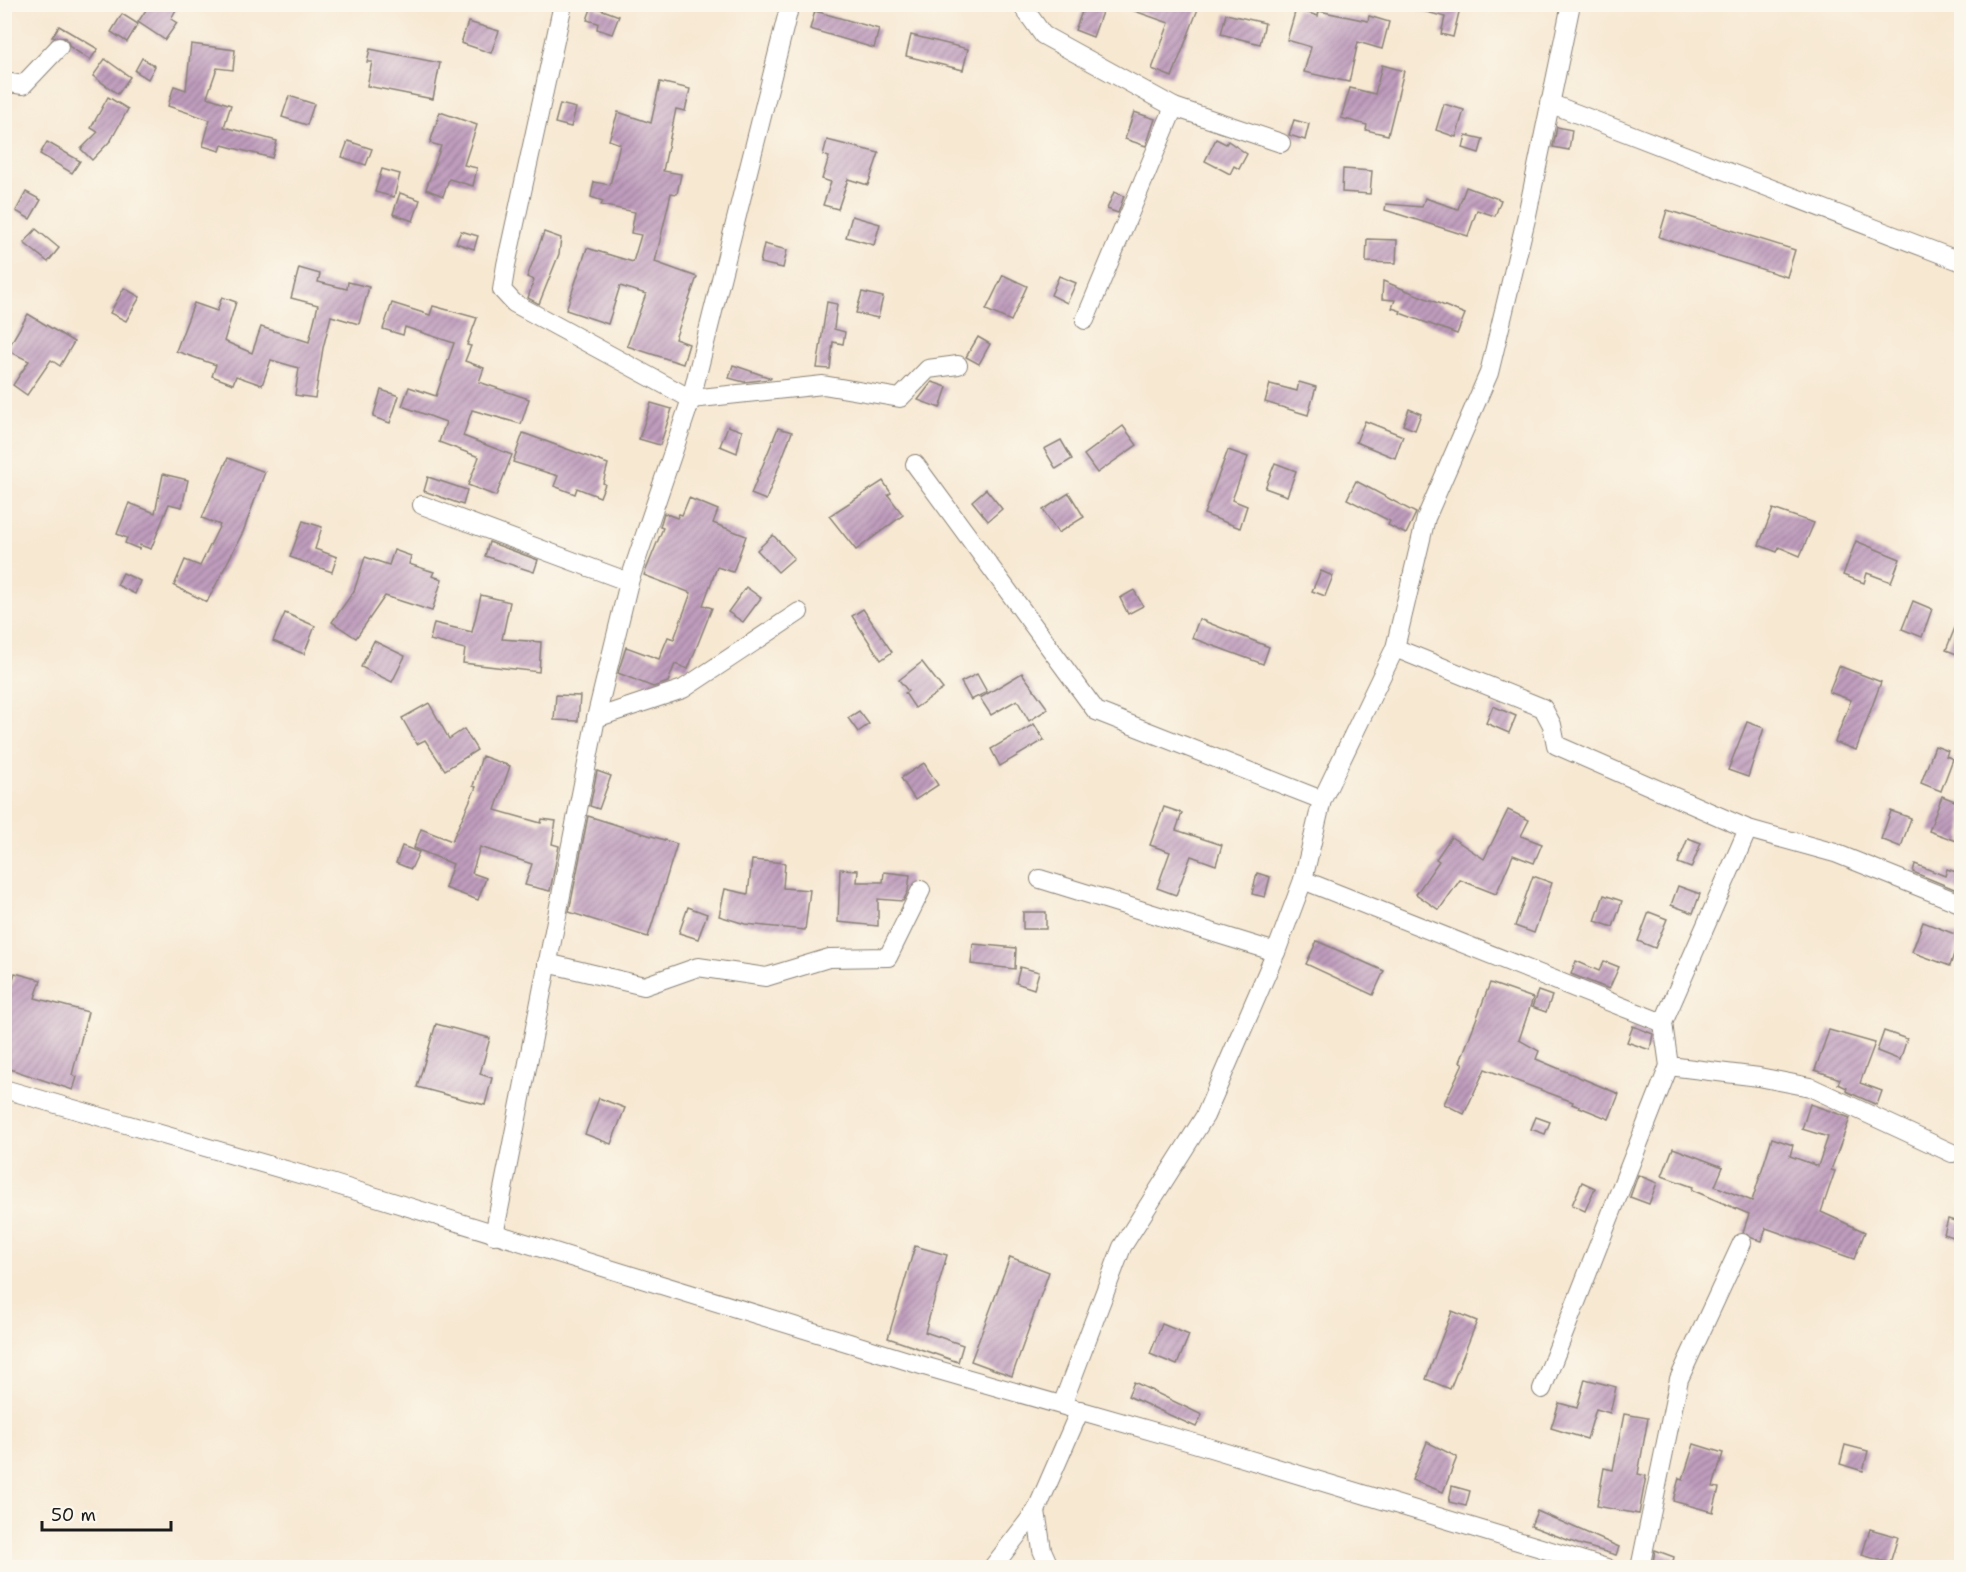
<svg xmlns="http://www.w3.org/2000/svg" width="1966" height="1572" font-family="'Shantell Sans',sans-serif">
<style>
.building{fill:url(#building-hatch)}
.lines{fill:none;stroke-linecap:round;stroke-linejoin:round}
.street-casing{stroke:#8a8277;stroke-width:20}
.street{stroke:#fff;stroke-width:18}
</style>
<defs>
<pattern id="building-hatch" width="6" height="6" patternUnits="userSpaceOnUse" patternTransform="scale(1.5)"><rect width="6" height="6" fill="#bf9cbd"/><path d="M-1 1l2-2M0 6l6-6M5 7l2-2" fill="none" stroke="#9a7e99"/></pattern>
</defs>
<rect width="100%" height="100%" fill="#fbf7ec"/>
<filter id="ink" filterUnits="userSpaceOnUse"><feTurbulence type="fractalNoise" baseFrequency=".0167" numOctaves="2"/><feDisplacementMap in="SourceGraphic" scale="12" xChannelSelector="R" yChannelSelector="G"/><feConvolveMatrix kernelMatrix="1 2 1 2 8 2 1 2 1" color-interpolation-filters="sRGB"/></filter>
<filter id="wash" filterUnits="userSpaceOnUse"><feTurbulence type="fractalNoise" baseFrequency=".008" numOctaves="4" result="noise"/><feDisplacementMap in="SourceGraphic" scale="24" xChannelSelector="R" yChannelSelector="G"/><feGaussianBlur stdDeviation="1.35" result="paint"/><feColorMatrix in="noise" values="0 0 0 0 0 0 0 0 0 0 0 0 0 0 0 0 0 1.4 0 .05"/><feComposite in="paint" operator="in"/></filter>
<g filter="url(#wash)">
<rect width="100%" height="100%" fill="#f7e8d2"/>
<g id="blocks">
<g class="building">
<path d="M 150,4 L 179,4 L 171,19 L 177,23 L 165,40 L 138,22 Z"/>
<path d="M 1085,4 L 1105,4 L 1093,37 L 1075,30 Z"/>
<path d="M 1123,4 L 1186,4 L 1198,9 L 1172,77 L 1152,69 L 1169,23 L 1123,7 Z"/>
<path d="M 1417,4 L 1461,4 L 1453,37 L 1441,34 L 1445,17 L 1416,9 Z"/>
<path d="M 592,6 L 619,16 L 612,34 L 597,29 L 598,23 L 587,20 Z"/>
<path d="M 1296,9 L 1318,16 L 1319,11 L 1368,21 L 1369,16 L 1389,22 L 1382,49 L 1358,42 L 1349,82 L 1304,72 L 1311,47 L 1287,40 Z"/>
<path d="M 815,11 L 879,29 L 874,48 L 810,29 Z"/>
<path d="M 122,14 L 138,24 L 127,42 L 111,32 Z"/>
<path d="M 1226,14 L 1265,23 L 1260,44 L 1221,34 Z"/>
<path d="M 468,22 L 499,31 L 491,53 L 461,43 Z"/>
<path d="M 59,26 L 98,49 L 90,60 L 70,47 L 66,38 L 52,37 Z"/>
<path d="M 911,35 L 968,49 L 963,70 L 906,56 Z"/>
<path d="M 191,44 L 235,50 L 233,70 L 217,68 L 207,97 L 231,105 L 224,127 L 277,141 L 272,158 L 222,145 L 220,151 L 203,146 L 210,120 L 168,106 L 174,86 L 186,90 Z"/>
<path d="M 370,49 L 440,63 L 433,99 L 367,86 L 372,62 L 367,62 Z"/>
<path d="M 142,58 L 155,66 L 148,79 L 135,71 Z"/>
<path d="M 105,59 L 130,77 L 118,94 L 93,76 Z"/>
<path d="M 1382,65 L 1404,71 L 1388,135 L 1366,130 L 1367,125 L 1341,118 L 1350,88 L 1375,94 Z"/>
<path d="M 660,82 L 690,89 L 685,111 L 676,109 L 663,171 L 681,174 L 677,194 L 671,193 L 655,262 L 697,277 L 675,339 L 689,344 L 683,364 L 627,346 L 646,294 L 620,286 L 608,324 L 566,310 L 587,248 L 633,262 L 641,235 L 631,233 L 635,212 L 601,205 L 603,201 L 591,197 L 594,182 L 610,185 L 620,144 L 609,140 L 618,112 L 651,123 Z"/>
<path d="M 289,96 L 314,104 L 307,125 L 282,117 Z"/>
<path d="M 108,97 L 128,109 L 111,140 L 92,160 L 81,149 L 98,132 L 91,128 Z"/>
<path d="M 560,104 L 576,108 L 571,127 L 555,123 Z"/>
<path d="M 1444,104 L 1464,110 L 1456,137 L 1436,130 Z"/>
<path d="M 440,112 L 477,125 L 464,165 L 477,168 L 473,186 L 449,179 L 443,196 L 426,189 L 441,146 L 430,143 Z"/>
<path d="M 1134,112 L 1155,119 L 1146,146 L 1125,139 Z"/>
<path d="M 1294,120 L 1309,124 L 1305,140 L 1289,135 Z"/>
<path d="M 1557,127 L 1572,130 L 1569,150 L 1553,147 Z"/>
<path d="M 1466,135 L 1483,139 L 1479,153 L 1463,148 Z"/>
<path d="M 1216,139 L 1226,144 L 1228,141 L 1247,154 L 1239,169 L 1234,166 L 1230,174 L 1205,161 Z"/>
<path d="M 827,140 L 879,153 L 868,185 L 848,179 L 838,209 L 823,205 L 831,182 L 822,179 L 829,157 L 823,155 Z"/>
<path d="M 348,141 L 372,149 L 366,165 L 342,157 Z"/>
<path d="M 47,142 L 80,161 L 72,173 L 40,154 Z"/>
<path d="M 382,169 L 400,174 L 394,197 L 375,192 Z"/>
<path d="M 1343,169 L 1372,171 L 1370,194 L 1342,192 Z"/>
<path d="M 1466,187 L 1501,200 L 1495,216 L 1477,210 L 1468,236 L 1385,210 L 1386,204 L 1422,207 L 1425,198 L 1458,209 Z"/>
<path d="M 26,192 L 41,200 L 30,219 L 16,211 Z"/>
<path d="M 1114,192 L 1124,196 L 1118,213 L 1107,209 Z"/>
<path d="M 400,193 L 420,200 L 413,221 L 393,214 Z"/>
<path d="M 1667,210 L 1795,250 L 1787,277 L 1659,237 Z"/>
<path d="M 852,216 L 880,224 L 874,245 L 846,237 Z"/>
<path d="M 36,229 L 59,248 L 48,262 L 24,243 Z"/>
<path d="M 461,231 L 478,236 L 474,249 L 456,243 Z"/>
<path d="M 544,232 L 561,238 L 559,254 L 539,304 L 528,298 L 534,280 L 527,277 Z"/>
<path d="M 1367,239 L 1397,240 L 1396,263 L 1366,262 Z"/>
<path d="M 764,244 L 787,250 L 783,268 L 760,263 Z"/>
<path d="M 299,268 L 320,274 L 318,282 L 347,289 L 348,282 L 369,287 L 359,324 L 331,316 L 323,348 L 315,398 L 295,395 L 299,368 L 271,360 L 262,385 L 236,376 L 233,384 L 212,376 L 216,365 L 176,351 L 194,303 L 217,311 L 222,297 L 236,302 L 224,341 L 252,353 L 261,327 L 309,342 L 318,305 L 291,298 Z"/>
<path d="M 1003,275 L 1027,286 L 1011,321 L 986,310 Z"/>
<path d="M 1059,276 L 1076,283 L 1067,303 L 1051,295 Z"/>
<path d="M 1383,281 L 1465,314 L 1457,334 L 1400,313 L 1401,311 L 1392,308 L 1395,300 L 1382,299 Z"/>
<path d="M 124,288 L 140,297 L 126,321 L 110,313 Z"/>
<path d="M 862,292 L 883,297 L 878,318 L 856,313 Z"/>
<path d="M 827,302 L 837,304 L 834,329 L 845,332 L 843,344 L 833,342 L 830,369 L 817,368 Z"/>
<path d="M 392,303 L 430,315 L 433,306 L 477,318 L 467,345 L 471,346 L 465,361 L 484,368 L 479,382 L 529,399 L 521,424 L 472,410 L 463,436 L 512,455 L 496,496 L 468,485 L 479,457 L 439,442 L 446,422 L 402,406 L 409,387 L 436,396 L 454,343 L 405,327 L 403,335 L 383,329 Z"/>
<path d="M 28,314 L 74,342 L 60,366 L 51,360 L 27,395 L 13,385 L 29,361 L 7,350 Z"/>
<path d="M 978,337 L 990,344 L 979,364 L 966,357 Z"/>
<path d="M 733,365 L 771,378 L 770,379 L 744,382 L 729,378 Z"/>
<path d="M 932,382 L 947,387 L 940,408 L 918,400 Z"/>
<path d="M 1299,382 L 1316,387 L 1308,415 L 1265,402 L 1270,384 L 1297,391 Z"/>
<path d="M 381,390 L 399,396 L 390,423 L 373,417 Z"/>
<path d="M 651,403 L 672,409 L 660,445 L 639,439 Z"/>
<path d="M 1409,409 L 1421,414 L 1415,430 L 1403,425 Z"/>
<path d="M 1365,421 L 1403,436 L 1395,458 L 1356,442 Z"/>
<path d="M 728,426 L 742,431 L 737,453 L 720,446 Z"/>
<path d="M 1123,426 L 1137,445 L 1097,473 L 1084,455 Z"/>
<path d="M 778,428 L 792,432 L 766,500 L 751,494 Z"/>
<path d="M 523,433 L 608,464 L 603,483 L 605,484 L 600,497 L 577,488 L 575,494 L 554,486 L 558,476 L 513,462 Z"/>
<path d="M 1061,440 L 1072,459 L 1056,469 L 1044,449 Z"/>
<path d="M 1228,450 L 1248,457 L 1232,500 L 1247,506 L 1240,528 L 1204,514 Z"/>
<path d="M 228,458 L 265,472 L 243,532 L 207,602 L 174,586 L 185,560 L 200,566 L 220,525 L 202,518 Z"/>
<path d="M 1275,463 L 1296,471 L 1287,496 L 1265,488 Z"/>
<path d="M 163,474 L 188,480 L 182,507 L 169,504 L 151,549 L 140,545 L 139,549 L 125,543 L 127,538 L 117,534 L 129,503 L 155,513 Z"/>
<path d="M 428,477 L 467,490 L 463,505 L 424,491 Z"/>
<path d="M 883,481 L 891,493 L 888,495 L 903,515 L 856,550 L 829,516 Z"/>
<path d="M 1356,481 L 1416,513 L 1406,534 L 1388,525 L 1390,521 L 1347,499 Z"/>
<path d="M 986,489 L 1002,509 L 988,521 L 972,501 Z"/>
<path d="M 1069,493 L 1084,517 L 1058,533 L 1043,510 Z"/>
<path d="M 689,498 L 718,510 L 713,523 L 746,536 L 733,572 L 717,567 L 703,605 L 712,608 L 688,669 L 675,664 L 668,682 L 653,687 L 618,673 L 626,647 L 659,659 L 668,637 L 674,639 L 691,593 L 644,575 L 663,528 L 660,527 L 664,513 L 677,518 L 679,514 L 682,515 Z"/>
<path d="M 1773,509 L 1814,523 L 1800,556 L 1779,547 L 1777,552 L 1759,545 Z"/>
<path d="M 303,521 L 322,527 L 315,549 L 337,557 L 332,572 L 290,557 Z"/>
<path d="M 773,535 L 794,558 L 778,572 L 757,550 Z"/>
<path d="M 1856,541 L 1900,559 L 1891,582 L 1867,573 L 1864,583 L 1843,575 Z"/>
<path d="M 489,542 L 538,560 L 534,572 L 485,556 Z"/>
<path d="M 394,550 L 411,556 L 409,564 L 434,572 L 432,576 L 442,579 L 432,611 L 385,596 L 356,638 L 332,622 L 354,591 L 365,557 L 389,565 Z"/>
<path d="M 1321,571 L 1333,576 L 1325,596 L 1312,591 Z"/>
<path d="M 123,573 L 140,581 L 135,594 L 117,585 Z"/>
<path d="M 746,587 L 761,598 L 743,622 L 728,612 Z"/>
<path d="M 1134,590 L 1143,606 L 1128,614 L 1120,598 Z"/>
<path d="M 481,595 L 510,602 L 502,639 L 541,642 L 539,672 L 463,663 L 465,649 L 430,640 L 434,623 L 472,632 Z"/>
<path d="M 1913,601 L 1932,609 L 1922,637 L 1902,629 Z"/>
<path d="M 863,609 L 892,652 L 881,660 L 852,616 Z"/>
<path d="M 285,613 L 315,626 L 304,654 L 273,641 Z"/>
<path d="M 1961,613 L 1962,613 L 1962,656 L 1946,650 Z"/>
<path d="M 1199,619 L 1269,647 L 1263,664 L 1192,638 Z"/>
<path d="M 374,641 L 405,656 L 392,682 L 361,667 Z"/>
<path d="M 922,662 L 943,689 L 915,708 L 905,693 L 908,691 L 899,680 Z"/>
<path d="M 1839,666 L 1881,682 L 1856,750 L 1835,742 L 1851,700 L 1829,692 Z"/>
<path d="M 1022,673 L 1048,709 L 1029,721 L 1017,700 L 991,715 L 980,698 Z"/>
<path d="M 977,674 L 987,692 L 971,700 L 961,682 Z"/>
<path d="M 556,695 L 580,696 L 578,721 L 554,720 Z"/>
<path d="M 429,703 L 449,739 L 464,729 L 477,750 L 445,770 L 425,740 L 417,744 L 402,718 Z"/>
<path d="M 1493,706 L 1516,716 L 1509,733 L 1486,723 Z"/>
<path d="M 859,711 L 869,724 L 858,732 L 848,718 Z"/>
<path d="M 1747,722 L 1764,728 L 1748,777 L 1728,770 Z"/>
<path d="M 1034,724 L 1044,740 L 1000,766 L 991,749 Z"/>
<path d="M 1935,746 L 1948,751 L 1946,756 L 1953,759 L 1941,791 L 1921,783 Z"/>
<path d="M 482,756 L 510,766 L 495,810 L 541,823 L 542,819 L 556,821 L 552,844 L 559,846 L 550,891 L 525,885 L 532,864 L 480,847 L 472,873 L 486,878 L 478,900 L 445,888 L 453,864 L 414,848 L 421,829 L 452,841 L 476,787 L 473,786 Z"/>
<path d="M 924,763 L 938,785 L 915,800 L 901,778 Z"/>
<path d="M 597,771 L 611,776 L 599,809 L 590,806 Z"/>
<path d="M 1942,796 L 1962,804 L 1962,843 L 1929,831 Z"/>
<path d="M 1164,807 L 1182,813 L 1176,830 L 1222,845 L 1216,865 L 1191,856 L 1176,895 L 1157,888 L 1170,852 L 1150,845 Z"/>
<path d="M 1508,810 L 1529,820 L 1521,836 L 1542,844 L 1534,863 L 1513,855 L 1496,894 L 1460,880 L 1439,910 L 1416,894 L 1439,861 L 1436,859 L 1451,837 L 1484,859 Z"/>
<path d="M 1891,811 L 1911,818 L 1901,847 L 1881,839 Z"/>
<path d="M 588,816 L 677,844 L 648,937 L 569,912 Z"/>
<path d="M 1688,838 L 1701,843 L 1691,868 L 1678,863 Z"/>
<path d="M 402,846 L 419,852 L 411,869 L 396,863 Z"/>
<path d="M 752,860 L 785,863 L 783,888 L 810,890 L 805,930 L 745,924 L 719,916 L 725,889 L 748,894 Z"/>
<path d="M 1915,864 L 1945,876 L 1947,869 L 1962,874 L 1959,891 L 1913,872 Z"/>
<path d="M 840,869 L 858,870 L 857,882 L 883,882 L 884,872 L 910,875 L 908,891 L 903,901 L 878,899 L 878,926 L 838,922 Z"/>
<path d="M 1257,873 L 1270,877 L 1265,897 L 1252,894 Z"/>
<path d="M 1533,876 L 1552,883 L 1534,933 L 1515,926 Z"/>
<path d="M 1678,886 L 1700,894 L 1693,913 L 1671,905 Z"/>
<path d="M 1604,895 L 1622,901 L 1613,927 L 1595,921 Z"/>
<path d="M 688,907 L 707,914 L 698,939 L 679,933 Z"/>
<rect x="1023" y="912" width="23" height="17"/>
<path d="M 1649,912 L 1667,919 L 1655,948 L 1638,941 Z"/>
<path d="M 1923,922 L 1960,936 L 1950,966 L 1912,952 Z"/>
<path d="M 1317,941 L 1384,971 L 1373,995 L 1306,964 Z"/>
<path d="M 973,944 L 1016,948 L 1015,969 L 971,964 Z"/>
<path d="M 1576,961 L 1599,971 L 1604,961 L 1619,967 L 1609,989 L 1571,974 Z"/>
<path d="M 1020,967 L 1039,972 L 1034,989 L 1016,983 Z"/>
<path d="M 15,973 L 41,980 L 35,998 L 88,1012 L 72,1075 L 77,1077 L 73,1090 L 4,1067 L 4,1008 Z"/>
<path d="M 1490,983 L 1533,998 L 1519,1040 L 1539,1051 L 1536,1059 L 1619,1094 L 1609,1119 L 1572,1104 L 1573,1102 L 1485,1069 L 1464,1114 L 1444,1104 L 1463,1063 L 1460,1062 Z"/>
<path d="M 1538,991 L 1552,996 L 1546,1012 L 1532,1007 Z"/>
<path d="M 436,1024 L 490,1038 L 480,1074 L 492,1078 L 485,1105 L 417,1087 Z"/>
<path d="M 1633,1026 L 1653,1034 L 1650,1050 L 1627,1042 Z"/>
<path d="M 1829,1030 L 1875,1043 L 1860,1083 L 1882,1091 L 1877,1105 L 1846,1091 L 1847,1088 L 1838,1084 L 1840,1079 L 1815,1070 Z"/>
<path d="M 1884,1031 L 1907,1039 L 1900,1060 L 1877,1051 Z"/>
<path d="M 599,1098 L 625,1108 L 611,1144 L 585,1134 Z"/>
<path d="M 1810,1104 L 1850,1118 L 1831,1170 L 1835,1171 L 1821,1212 L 1865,1232 L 1854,1259 L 1766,1228 L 1762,1241 L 1752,1238 L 1743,1232 L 1749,1214 L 1692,1190 L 1693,1187 L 1662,1176 L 1673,1148 L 1723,1167 L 1715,1186 L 1752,1201 L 1772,1138 L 1793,1145 L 1790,1156 L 1818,1166 L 1828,1137 L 1802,1129 Z"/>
<path d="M 1536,1117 L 1550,1122 L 1545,1134 L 1531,1129 Z"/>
<path d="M 1638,1175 L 1657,1183 L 1649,1204 L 1630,1197 Z"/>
<path d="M 1582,1182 L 1595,1188 L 1585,1211 L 1572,1205 Z"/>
<path d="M 1948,1219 L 1962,1223 L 1962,1240 L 1944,1234 Z"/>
<path d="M 915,1246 L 947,1255 L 925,1332 L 963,1345 L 958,1362 L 888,1338 Z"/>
<path d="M 1010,1257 L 1049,1272 L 1012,1376 L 971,1361 Z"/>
<path d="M 1452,1311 L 1477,1321 L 1450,1389 L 1426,1379 Z"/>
<path d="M 1162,1324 L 1189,1335 L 1177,1365 L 1150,1354 Z"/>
<path d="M 1585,1379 L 1616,1387 L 1610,1413 L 1596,1409 L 1587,1439 L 1551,1428 L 1559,1403 L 1577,1408 Z"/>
<path d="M 1134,1382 L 1202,1415 L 1196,1427 L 1128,1396 Z"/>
<path d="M 1624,1414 L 1648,1418 L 1638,1474 L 1646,1476 L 1639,1514 L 1597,1506 L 1604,1468 L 1613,1470 Z"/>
<path d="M 1427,1442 L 1457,1457 L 1443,1492 L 1412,1480 Z"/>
<path d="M 1694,1444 L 1723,1453 L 1713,1487 L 1719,1488 L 1713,1512 L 1673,1501 L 1679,1478 L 1683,1479 Z"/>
<path d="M 1845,1445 L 1868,1451 L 1863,1471 L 1840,1464 Z"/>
<path d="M 1452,1486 L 1470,1491 L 1466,1506 L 1449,1502 Z"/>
<path d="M 1537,1511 L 1619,1547 L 1616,1555 L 1578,1544 L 1531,1526 Z"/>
<path d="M 1870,1529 L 1898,1537 L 1890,1563 L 1862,1555 Z"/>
<path d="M 1655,1550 L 1674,1557 L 1672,1567 L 1653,1562 Z"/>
</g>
</g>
</g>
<g filter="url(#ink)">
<use href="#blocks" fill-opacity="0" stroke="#8a8277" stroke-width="1.5"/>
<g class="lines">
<g class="street-casing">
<g id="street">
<path d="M 563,4 L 506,265 L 502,290 L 514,303 L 691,399 L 823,385 L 900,398 L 928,369 L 958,365"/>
<path d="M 1021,4 L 1043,35 L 1174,107 L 1085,320"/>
<path d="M 4,82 L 23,85 L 59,47"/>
<path d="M 1549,103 L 1962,262"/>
<path d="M 1174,107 L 1281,143"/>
<path d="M 915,464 L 1096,711 L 1322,800"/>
<path d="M 422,505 L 629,582"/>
<path d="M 1395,648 L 1543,708 L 1552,725 L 1556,745 L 1748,829 L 1835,853 L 1962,904"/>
<path d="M 596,718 L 683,689 L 799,612"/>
<path d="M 1748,829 L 1663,1023 L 1669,1066 L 1759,1077 L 1810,1087 L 1952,1153"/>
<path d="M 1040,879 L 1276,952"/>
<path d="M 1303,880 L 1663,1023"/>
<path d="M 547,963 L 644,986 L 698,967 L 766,977 L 829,958 L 888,957 L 921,890"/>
<path d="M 4,1089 L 334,1184 L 924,1366 L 1194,1443 L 1607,1568"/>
<path d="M 494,1235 L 596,718 L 629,582 L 691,399 L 790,4"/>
<path d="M 1542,1389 L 1669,1066"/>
<path d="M 1062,1405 L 1122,1247 L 1205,1116 L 1276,952 L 1303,880 L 1322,800 L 1395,648 L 1426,518 L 1489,373 L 1527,215 L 1571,4"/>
<path d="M 1036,1511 L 1042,1550 L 1050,1568"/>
<path d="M 992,1568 L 1036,1511 L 1080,1410"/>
<path d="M 1640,1568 L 1679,1379 L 1742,1243"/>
</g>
</g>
<use href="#street" class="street"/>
</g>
</g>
<rect width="1966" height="1572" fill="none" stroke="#fbf7ec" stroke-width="24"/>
<path d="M42 1521v9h129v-9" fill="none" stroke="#1c1c1c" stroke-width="3"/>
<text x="51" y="1521" font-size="18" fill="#1c1c1c" stroke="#fbf7ec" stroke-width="4.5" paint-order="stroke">50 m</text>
</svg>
